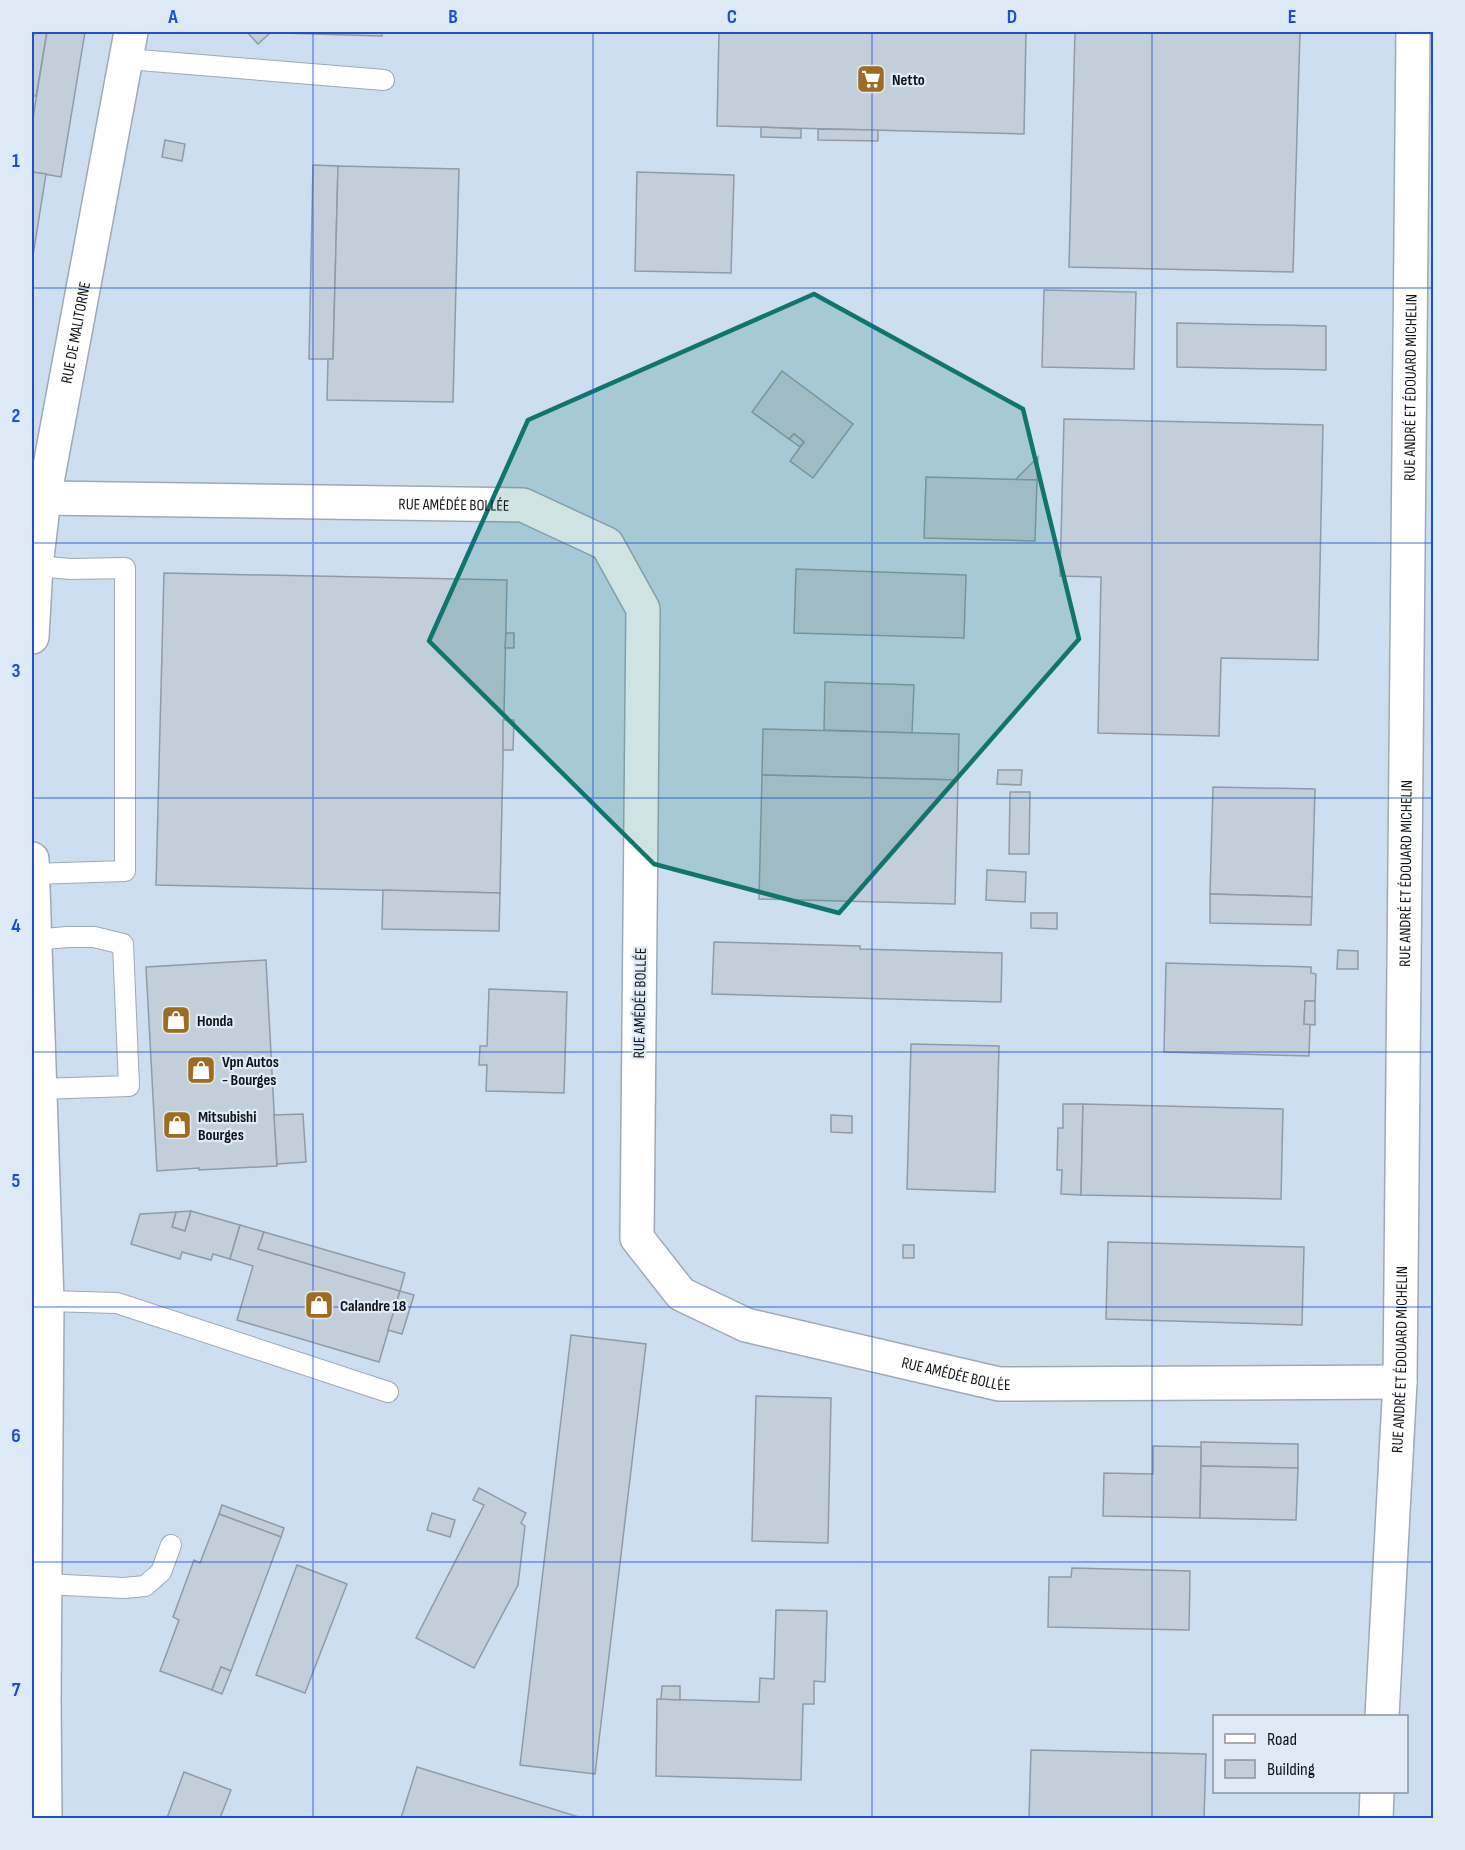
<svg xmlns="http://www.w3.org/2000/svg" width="1465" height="1850" font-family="'Sofia Sans Condensed',sans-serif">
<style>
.built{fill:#cddef1;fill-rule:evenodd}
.building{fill:#c3cedb;stroke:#909ba7;stroke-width:1.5}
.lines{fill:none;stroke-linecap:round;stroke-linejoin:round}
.service-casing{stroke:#9ea9b5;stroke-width:22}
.minor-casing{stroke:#9ea9b5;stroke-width:36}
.secondary-casing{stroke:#9ea9b5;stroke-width:36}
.service{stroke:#fff;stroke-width:20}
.minor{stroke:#fff;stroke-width:33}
.secondary{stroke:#fff;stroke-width:33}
.marked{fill:#0f766e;fill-opacity:0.2;stroke:#0f766e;stroke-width:4.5;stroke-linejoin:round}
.grid{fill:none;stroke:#1d4ed8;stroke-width:1.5;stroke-opacity:0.55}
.labels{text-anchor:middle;stroke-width:4.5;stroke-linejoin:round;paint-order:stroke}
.poi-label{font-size:16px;font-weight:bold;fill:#101419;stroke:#dfeaf7;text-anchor:start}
.street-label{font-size:16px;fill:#101419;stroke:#dfeaf7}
.neatline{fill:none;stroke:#1d4ed8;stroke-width:2}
.grid-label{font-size:20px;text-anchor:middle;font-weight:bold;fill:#1d4ed8}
</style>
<rect width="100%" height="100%" fill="#dfeaf7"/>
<path class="built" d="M 32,32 L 1433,32 L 1433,1818 L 32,1818 ZM 1214,1716 L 1406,1716 L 1406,1792 L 1214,1792 Z"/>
<g class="building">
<path d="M 34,32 L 47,32 L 36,96 L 32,96 L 32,45 Z"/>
<path d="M 47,32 L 85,32 L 61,177 L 32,172 L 32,124 Z"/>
<path d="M 247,32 L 382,32 L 382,36 Z"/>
<path d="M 719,32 L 1026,32 L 1024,134 L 717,126 Z"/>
<path d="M 1075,32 L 1300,32 L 1293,272 L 1069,267 Z"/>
<path d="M 248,33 L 270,33 L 258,44 Z"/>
<path d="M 761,127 L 801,129 L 801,138 L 761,137 Z"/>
<path d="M 818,129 L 878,130 L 878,141 L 818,140 Z"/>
<path d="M 165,140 L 185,144 L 182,161 L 162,157 Z"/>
<path d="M 313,165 L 338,166 L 333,359 L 309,359 Z"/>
<path d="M 338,166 L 459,169 L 453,402 L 327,400 L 328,359 L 333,359 Z"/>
<path d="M 32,172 L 46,174 L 32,262 Z"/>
<path d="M 637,172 L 734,175 L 731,273 L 635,271 Z"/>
<path d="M 1044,290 L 1136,292 L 1134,369 L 1042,367 Z"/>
<path d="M 1177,323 L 1326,326 L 1326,370 L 1177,367 Z"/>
<path d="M 782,371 L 853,424 L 813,478 L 790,461 L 804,442 L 794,434 L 789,439 L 752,412 Z"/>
<path d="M 1064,419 L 1323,425 L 1318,660 L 1221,658 L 1219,736 L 1098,733 L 1101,577 L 1060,576 Z"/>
<path d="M 794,434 L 804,442 L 800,447 L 789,439 Z"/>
<path d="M 1038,457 L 1037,480 L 1015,480 Z"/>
<path d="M 926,477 L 1037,480 L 1035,541 L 924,538 Z"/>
<path d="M 796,569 L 966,575 L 964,638 L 794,633 Z"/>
<path d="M 164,573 L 507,580 L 500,893 L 156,885 Z"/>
<path d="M 506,633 L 514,633 L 514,648 L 505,648 Z"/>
<path d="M 825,682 L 914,685 L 912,733 L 824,730 Z"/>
<path d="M 503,720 L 514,720 L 513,750 L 503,750 Z"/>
<path d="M 763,729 L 959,734 L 958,780 L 762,775 Z"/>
<path d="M 998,770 L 1022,770 L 1021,785 L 997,784 Z"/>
<path d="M 762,775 L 958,780 L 955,904 L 759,899 Z"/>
<path d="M 1213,787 L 1315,789 L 1312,897 L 1210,894 Z"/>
<path d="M 1010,792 L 1030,792 L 1029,854 L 1009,854 Z"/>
<path d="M 987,870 L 1026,872 L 1025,902 L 986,900 Z"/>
<path d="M 383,890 L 500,893 L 499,931 L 382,929 Z"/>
<path d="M 1210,894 L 1312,897 L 1311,925 L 1210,923 Z"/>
<path d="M 1031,913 L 1057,913 L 1057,929 L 1031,928 Z"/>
<path d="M 714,942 L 860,946 L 860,949 L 1002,953 L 1001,1002 L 712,994 Z"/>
<path d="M 1338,950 L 1358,951 L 1358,969 L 1337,969 Z"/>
<path d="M 266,960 L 277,1166 L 199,1170 L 199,1168 L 157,1171 L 146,967 Z"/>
<path d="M 1166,963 L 1311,967 L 1311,973 L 1316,974 L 1315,1001 L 1305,1001 L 1304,1024 L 1310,1024 L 1309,1056 L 1164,1052 Z"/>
<path d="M 489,989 L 567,992 L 564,1093 L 486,1091 L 487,1065 L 479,1065 L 480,1046 L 487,1046 Z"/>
<path d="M 1305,1001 L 1315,1001 L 1315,1025 L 1304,1024 Z"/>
<path d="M 911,1044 L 999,1046 L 995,1192 L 907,1189 Z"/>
<path d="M 1063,1104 L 1083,1104 L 1081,1195 L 1061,1194 L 1062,1170 L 1057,1170 L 1058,1128 L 1063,1128 Z"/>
<path d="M 1083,1104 L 1283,1109 L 1281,1199 L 1081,1195 Z"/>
<path d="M 303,1114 L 306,1162 L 277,1164 L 274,1115 Z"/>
<path d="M 831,1115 L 852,1116 L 852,1133 L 831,1132 Z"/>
<path d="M 191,1211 L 185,1231 L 172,1227 L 176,1212 Z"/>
<path d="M 191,1211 L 240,1225 L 230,1259 L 213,1254 L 211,1260 L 182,1252 L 180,1259 L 131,1244 L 140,1214 L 176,1212 L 172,1227 L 185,1231 Z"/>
<path d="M 240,1225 L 264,1232 L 258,1249 L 400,1291 L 379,1362 L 237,1320 L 253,1266 L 230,1259 Z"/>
<path d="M 264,1232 L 405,1273 L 400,1291 L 258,1249 Z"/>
<path d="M 1108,1242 L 1304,1247 L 1302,1325 L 1106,1319 Z"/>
<rect x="903" y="1245" width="11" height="13"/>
<path d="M 400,1291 L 414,1295 L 402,1334 L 388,1330 Z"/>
<path d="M 571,1335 L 646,1344 L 595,1774 L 520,1765 Z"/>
<path d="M 756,1396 L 831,1398 L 828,1543 L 752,1541 Z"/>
<path d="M 1201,1442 L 1298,1444 L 1298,1468 L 1201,1466 Z"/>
<path d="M 1153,1446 L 1201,1447 L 1200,1518 L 1103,1516 L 1104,1473 L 1153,1474 Z"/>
<path d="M 1201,1466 L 1298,1468 L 1296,1520 L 1200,1518 Z"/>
<path d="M 479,1488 L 526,1513 L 521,1523 L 525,1526 L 518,1585 L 474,1668 L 416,1638 L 484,1505 L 473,1500 Z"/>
<path d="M 222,1505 L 284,1528 L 281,1537 L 219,1514 Z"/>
<path d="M 432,1513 L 455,1520 L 450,1537 L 427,1530 Z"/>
<path d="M 219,1514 L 281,1537 L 231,1671 L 221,1667 L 212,1690 L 160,1671 L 179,1620 L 173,1617 L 194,1560 L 200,1563 Z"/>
<path d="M 297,1565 L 347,1584 L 305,1693 L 256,1675 Z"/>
<path d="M 1072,1568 L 1190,1571 L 1189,1630 L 1048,1627 L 1049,1577 L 1071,1577 Z"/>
<path d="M 776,1610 L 827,1611 L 825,1682 L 814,1681 L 814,1704 L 803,1704 L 801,1780 L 656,1776 L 657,1699 L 759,1702 L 760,1678 L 774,1679 Z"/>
<path d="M 221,1667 L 231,1671 L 222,1694 L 212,1690 Z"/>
<path d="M 662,1686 L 680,1686 L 680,1700 L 661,1699 Z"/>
<path d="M 1031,1750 L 1206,1754 L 1204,1818 L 1029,1818 Z"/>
<path d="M 417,1767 L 579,1817 L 578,1818 L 401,1818 Z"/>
<path d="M 184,1772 L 231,1790 L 220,1818 L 167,1818 Z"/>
</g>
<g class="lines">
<g class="service-casing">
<g id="service">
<path d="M 127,59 L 384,80"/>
<path d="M 32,874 L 125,871 L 125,568 L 71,569 L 36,566"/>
<path d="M 34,940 L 67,937 L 94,937 L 123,944 L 129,1086 L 40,1089"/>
<path d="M 47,1301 L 117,1303 L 388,1392"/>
<path d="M 45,1584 L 124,1588 L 145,1586 L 161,1572 L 171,1545"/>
</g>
</g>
<g class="minor-casing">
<g id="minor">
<path id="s1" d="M 44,498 L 523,505 L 607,544 L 643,609 L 637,1238 L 681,1294 L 746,1325 L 999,1384 L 1400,1382"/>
<path id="s2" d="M 1382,1716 L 1400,1382 L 1413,32"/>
<path d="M 1376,1818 L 1377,1792"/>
</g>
</g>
<g class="secondary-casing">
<g id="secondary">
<path id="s3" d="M 32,637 L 36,566 L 44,498 L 131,32"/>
<path d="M 32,859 L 47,1301 L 44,1700 L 45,1818"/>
</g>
</g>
<use href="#service" class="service"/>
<use href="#minor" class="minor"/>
<use href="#secondary" class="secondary"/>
</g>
<path class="marked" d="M 814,294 L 1023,409 L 1079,639 L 839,913 L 654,864 L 429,641 L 528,420 Z"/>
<path class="grid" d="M 313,32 L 313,1818M 593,32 L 593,1818M 872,32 L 872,1818M 1152,32 L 1152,1818M 32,288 L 1434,288M 32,543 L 1434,543M 32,798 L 1434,798M 32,1052 L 1434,1052M 32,1307 L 1434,1307M 32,1562 L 1434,1562"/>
<defs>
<g id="supermarket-square" transform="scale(1.5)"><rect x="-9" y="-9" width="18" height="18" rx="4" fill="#9e6c21" stroke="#dfeaf7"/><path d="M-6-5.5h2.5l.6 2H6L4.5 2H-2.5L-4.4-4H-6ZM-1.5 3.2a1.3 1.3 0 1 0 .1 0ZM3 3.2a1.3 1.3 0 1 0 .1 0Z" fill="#fff"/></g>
<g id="shop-square" transform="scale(1.5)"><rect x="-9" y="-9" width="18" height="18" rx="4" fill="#9e6c21" stroke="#dfeaf7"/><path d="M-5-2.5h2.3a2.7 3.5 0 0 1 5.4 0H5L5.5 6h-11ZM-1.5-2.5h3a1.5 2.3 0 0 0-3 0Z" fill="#fff"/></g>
</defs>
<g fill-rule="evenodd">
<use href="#supermarket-square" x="871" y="79"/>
<use href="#shop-square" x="176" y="1020"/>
<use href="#shop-square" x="201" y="1070"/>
<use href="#shop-square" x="177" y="1125"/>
<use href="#shop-square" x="319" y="1305"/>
</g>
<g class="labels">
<g class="poi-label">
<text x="892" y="85">Netto</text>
<text x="197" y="1026">Honda</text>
<text x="222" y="1067">Vpn Autos<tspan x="222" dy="18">- Bourges</tspan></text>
<text x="198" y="1122">Mitsubishi<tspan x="198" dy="18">Bourges</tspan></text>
<text x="340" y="1311">Calandre 18</text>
</g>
<g class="street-label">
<text dy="6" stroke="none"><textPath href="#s3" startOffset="308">RUE DE MALITORNE</textPath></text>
<text dy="6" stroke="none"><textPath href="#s2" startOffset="1329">RUE ANDRÉ ET ÉDOUARD MICHELIN</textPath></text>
<text dy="6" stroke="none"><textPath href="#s1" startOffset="410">RUE AMÉDÉE BOLLÉE</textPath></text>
<text dy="6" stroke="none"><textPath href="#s2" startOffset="843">RUE ANDRÉ ET ÉDOUARD MICHELIN</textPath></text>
<text transform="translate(639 1003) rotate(-89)" y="6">RUE AMÉDÉE BOLLÉE</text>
<text dy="6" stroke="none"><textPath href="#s2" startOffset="357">RUE ANDRÉ ET ÉDOUARD MICHELIN</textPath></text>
<text dy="6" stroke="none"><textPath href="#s1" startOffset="1634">RUE AMÉDÉE BOLLÉE</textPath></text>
</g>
</g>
<rect width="1465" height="1850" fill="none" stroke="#dfeaf7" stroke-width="66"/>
<rect x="1213" y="1715" width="195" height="78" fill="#dfeaf7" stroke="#8c949e" stroke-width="1.5"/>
<rect x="1225" y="1734" width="30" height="9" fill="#ffffff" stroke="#8c949e" stroke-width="1.5"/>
<text x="1267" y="1745" font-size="18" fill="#101419">Road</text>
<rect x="1225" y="1760" width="30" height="18" fill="#c3cedb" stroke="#8c949e" stroke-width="1.5"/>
<text x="1267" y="1775" font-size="18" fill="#101419">Building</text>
<rect x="33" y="33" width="1399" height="1784" class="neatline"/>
<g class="grid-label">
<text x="173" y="23">A</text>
<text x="453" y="23">B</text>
<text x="732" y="23">C</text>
<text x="1012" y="23">D</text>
<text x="1292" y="23">E</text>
<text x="16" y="167">1</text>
<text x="16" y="422">2</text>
<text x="16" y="677">3</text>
<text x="16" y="932">4</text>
<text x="16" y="1187">5</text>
<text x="16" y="1442">6</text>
<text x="16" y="1696">7</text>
</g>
</svg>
